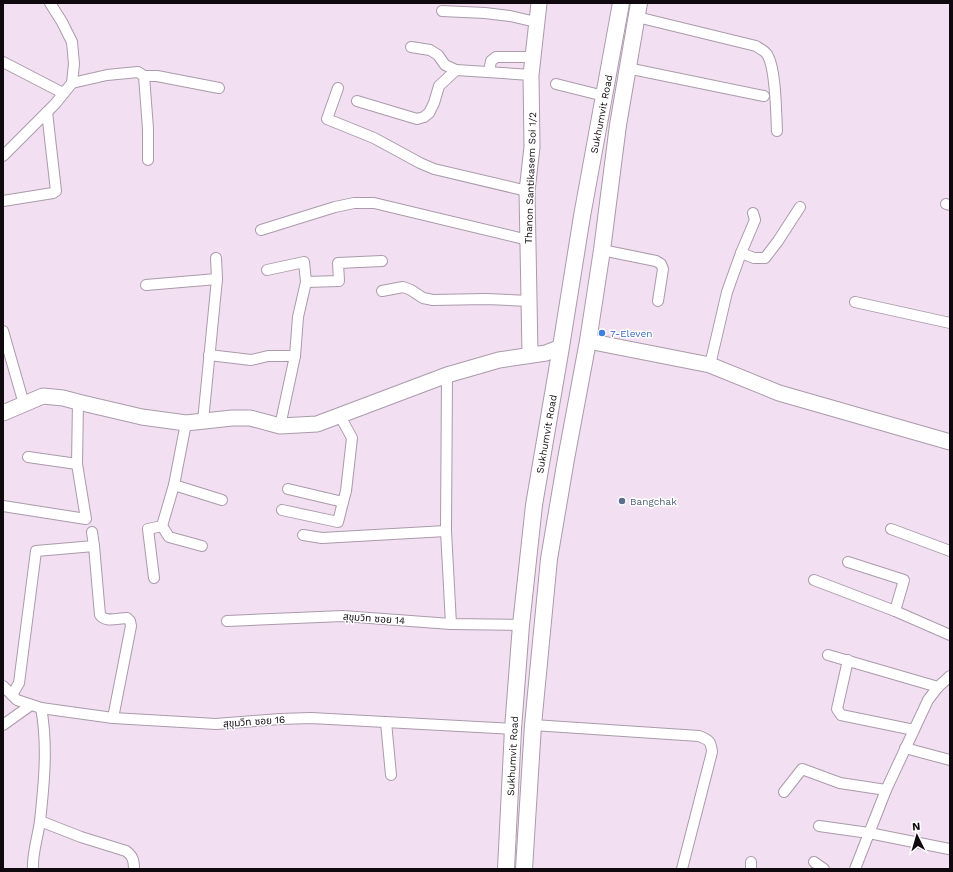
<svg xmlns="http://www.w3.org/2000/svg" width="953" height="872" font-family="'Work Sans','Noto Sans Thai',sans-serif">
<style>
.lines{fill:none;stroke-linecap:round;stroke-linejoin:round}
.street-casing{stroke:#ab9aab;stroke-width:12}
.secondary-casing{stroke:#ab9aab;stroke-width:17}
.primary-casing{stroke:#ab9aab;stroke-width:18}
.street{stroke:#fff;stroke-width:10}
.secondary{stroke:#fff;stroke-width:15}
.primary{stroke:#fff;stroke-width:16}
.shop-dot{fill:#3f7fe0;stroke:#fff;stroke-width:1.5}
.service-dot{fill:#5c6f8a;stroke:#fff;stroke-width:1.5}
.labels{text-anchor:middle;stroke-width:3;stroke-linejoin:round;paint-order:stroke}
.street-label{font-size:10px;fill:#0f090f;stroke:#fff}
.shop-label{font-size:10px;fill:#366cbe;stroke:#fff;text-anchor:start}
.service-label{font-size:10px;fill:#4e5e75;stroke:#fff;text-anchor:start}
</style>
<rect width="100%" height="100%" fill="#f2e0f2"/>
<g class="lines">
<g class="street-casing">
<g id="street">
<path d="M 442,11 L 485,13 L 510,16 L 536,22"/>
<path d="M 637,17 L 756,46 C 760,49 766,51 768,56 C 776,71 776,113 777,131"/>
<path d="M 411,47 L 430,50 L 438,55 L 445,65 L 456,70"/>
<path d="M 3,62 L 63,93"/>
<path d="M 627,68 L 764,96"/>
<path d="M 489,72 L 491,61 L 496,57 L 533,57"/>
<path d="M 144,76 L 157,76 L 219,88"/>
<path d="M 72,83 L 107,75 L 138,72 L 144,76 L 148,129 L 148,160"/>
<path d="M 556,84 L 604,96"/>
<path d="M 338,88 L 327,119 L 374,138 L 420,163 L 434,169 L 527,191"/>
<path d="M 357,101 L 417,119 L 424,117 L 429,113 L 434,103 L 439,86 L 456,70 L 531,75"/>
<path d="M 3,156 L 55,104 L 72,83 L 74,64 L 72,42 L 62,22 L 50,3"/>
<path d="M 3,201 L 53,193 L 56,191 L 47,112"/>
<path d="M 946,204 L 950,205"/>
<path d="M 261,230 L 335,207 L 354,203 L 374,203 L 528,240"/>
<path d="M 602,250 L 656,261 L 661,264 L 663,269 L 658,301"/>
<path d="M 741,253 L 755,220 L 753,213"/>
<path d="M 267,270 L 304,262 L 306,282 L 298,317 L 295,356 L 280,426"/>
<path d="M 306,282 L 339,281 L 338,263 L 382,261"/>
<path d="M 146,285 L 217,279"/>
<path d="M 382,291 L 403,287 L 411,290 L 423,298 L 433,300 L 486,299 L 529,301"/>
<path d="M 855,302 L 950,323"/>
<path d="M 3,331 L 24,404"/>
<path d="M 209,355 L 251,360 L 268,356 L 295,356"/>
<path d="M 710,365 L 727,292 L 741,253 L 754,258 L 765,258 L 778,241 L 800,207"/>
<path d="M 447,375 L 446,531 L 451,624"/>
<path d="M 203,421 L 217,279 L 216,258"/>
<path d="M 28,457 L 77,464"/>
<path d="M 174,485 L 222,500"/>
<path d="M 288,489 L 343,502 L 346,491 L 352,438 L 340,416"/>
<path d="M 3,506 L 86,519 L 77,464 L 78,402"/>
<path d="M 282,510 L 338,522 L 343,502"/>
<path d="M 162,526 L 169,537 L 202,546"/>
<path d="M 891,529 L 950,551"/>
<path d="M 303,535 L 322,538 L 446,531"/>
<path d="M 94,546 L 100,615 C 106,623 118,618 127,618 L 130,621 L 131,626 L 113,718"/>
<path d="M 848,562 L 904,580 L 895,611"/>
<path d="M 154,578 L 148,529 L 162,526 L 174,485 L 186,423"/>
<path d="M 814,580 L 895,611 L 950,635"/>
<path d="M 227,621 L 343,616 L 451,624 L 521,625"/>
<path d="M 828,655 L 938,687"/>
<path d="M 848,660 L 837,709 L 841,715 L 914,730"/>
<path d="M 3,686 L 17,700 L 41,708 L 113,718 L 216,724 L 280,719 L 311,718 L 513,729"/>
<path d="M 12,695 L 19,683 L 36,551 L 94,546 L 92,532"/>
<path d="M 386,722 L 391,775"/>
<path d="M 3,725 L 31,705"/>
<path d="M 533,725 L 699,736 C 709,740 711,741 712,752 L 682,869"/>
<path d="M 905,748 L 950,760"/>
<path d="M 784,792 L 802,769 L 840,783 L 886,790"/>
<path d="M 40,821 L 81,837 L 126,851 C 133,856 134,861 134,869"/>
<path d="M 819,826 L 869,833 L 949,849"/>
<path d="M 814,862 L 824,869"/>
<path d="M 33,869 C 32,853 38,837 40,821 C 44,785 48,744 41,708"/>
<path d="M 751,869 L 751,862"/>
<path d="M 855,869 L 886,790 L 928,700 L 938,687 L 950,676"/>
</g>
</g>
<g class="secondary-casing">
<g id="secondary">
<path d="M 588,341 L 710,365 L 779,393 L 950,442"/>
<path d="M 530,354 L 527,191 L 532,147 L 531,75 L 539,3"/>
<path d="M 3,413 L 43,396 L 63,398 L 78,402 L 142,417 L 186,423 L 232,418 L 250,418 L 280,426 L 317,424 L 447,375 L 499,360 L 546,353 L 561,347"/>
</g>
</g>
<g class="primary-casing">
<g id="primary">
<path d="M 506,869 L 513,729 L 521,625 L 534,505 L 561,347 L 582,216 L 621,3"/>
<path d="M 524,869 L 533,725 L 549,559 L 566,459 L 588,341 L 602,250 L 618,125 L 639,3"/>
</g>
</g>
<use href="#street" class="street"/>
<use href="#secondary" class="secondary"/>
<use href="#primary" class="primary"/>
</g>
<circle class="shop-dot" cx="602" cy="333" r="4"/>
<circle class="service-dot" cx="622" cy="501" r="4"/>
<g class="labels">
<g class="street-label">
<text transform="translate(601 114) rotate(-79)" y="4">Sukhumvit Road</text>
<text transform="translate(530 178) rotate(-88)" y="4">Thanon Santikasem Soi 1/2</text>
<text transform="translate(546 434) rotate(-80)" y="4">Sukhumvit Road</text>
<text transform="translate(374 618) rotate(4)" y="4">สุขุมวิท ซอย 14</text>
<text transform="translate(254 721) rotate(-4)" y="4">สุขุมวิท ซอย 16</text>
<text transform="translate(512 756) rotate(-87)" y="4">Sukhumvit Road</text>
</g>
<g class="shop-label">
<text x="610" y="337">7-Eleven</text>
</g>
<g class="service-label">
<text x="630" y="505">Bangchak</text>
</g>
</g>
<rect width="953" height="872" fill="none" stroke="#0f090f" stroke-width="8"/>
<g transform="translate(917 836) rotate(355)" stroke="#ffffff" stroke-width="3" paint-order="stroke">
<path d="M0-3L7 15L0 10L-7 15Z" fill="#0f090f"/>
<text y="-6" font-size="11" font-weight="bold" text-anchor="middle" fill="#0f090f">N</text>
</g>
</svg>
